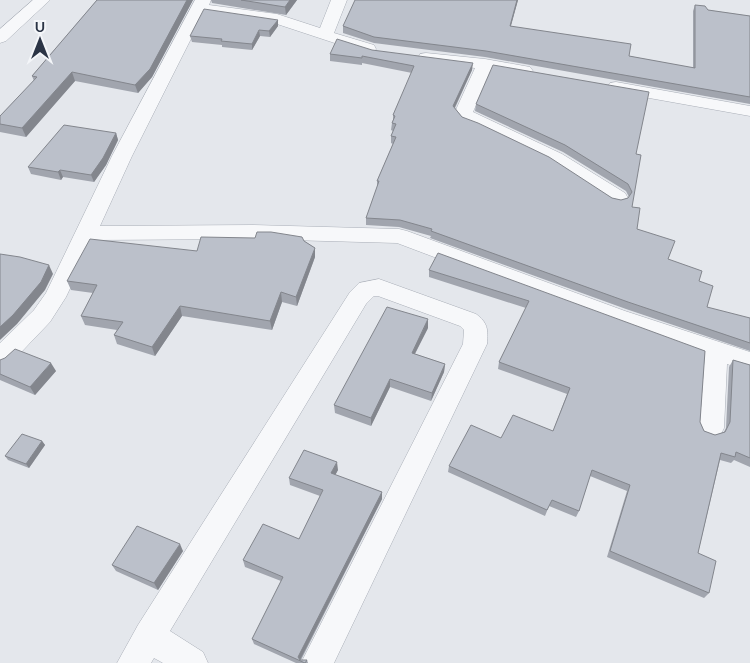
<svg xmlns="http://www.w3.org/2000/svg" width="750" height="663" font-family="Lato,sans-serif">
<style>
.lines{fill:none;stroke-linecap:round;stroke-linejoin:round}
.street-casing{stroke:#a9aeb7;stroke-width:1}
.street{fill:#f7f8fa;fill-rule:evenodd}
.wall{fill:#a1a5ae}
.shaded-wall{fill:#83868d}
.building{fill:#bbc0ca;stroke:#83868d}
</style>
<rect width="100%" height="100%" fill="#e4e7ec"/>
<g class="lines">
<g class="street-casing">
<g id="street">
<path d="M 33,0 L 50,0 L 6,41 L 0,43 L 0,29 Z"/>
<path d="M 195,0 L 211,0 L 209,5 L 277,14 L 320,28 L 331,0 L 347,0 L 334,33 L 374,45 L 376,49 L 374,53 L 368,54 L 274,23 L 204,13 L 132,156 L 100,226 L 253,225 L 399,229 L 407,231 L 625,311 L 750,352 L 750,372 L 727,364 L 724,428 L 720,436 L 711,439 L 702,436 L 698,428 L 703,356 L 609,323 L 397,243 L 253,239 L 93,240 L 66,297 L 50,322 L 9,365 L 0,368 L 0,343 L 34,310 L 46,293 L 112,156 Z"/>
<path d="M 426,53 L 485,59 L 530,67 L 533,71 L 530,75 L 524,76 L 491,70 L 473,112 L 562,154 L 625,193 L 628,198 L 625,203 L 618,205 L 611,203 L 548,162 L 478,128 L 463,123 L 454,114 L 475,68 L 420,62 L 418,58 L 420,54 Z"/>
<path d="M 616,82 L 750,106 L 750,116 L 610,91 L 607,87 L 610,83 Z"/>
<path d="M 379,279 L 476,314 C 488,323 488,329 487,344 L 334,663 L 301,663 L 463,344 L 464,330 L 460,326 L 378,296 L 374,296 L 366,304 L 170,631 L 203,652 L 208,663 L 163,663 L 154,658 L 151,663 L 117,663 L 138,625 L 350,292 L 359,283 Z"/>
</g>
</g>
<use href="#street" class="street"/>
</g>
<g class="wall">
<path d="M 97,0 L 193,0 L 152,77 L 138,93 L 75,81 L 26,137 L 0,132 L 0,116 L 34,81 L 32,76 Z"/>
<path d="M 211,0 L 297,0 L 286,15 L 212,3 Z"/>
<path d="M 518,0 L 511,26 L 629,56 L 693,68 L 693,11 L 695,5 L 708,10 L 750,16 L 750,104 L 485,57 L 374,43 L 343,33 L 343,26 Z"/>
<path d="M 278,20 L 278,26 L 270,37 L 260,36 L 252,50 L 222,47 L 222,45 L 192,42 L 190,36 Z"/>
<path d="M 372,50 L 472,70 L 455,108 L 462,117 L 612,198 L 621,200 L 628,198 L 629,197 L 626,191 L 563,152 L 475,111 L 476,104 L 636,154 L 632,207 L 637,229 L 668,259 L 699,281 L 707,307 L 750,333 L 750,351 L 626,309 L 430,238 L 431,236 L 399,227 L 366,225 L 366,218 L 377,188 L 377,181 L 393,144 L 391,143 L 391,136 L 393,131 L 391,130 L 392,123 L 393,120 L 393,115 L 412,73 L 362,63 L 362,65 L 330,61 L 330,54 Z"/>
<path d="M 116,133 L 118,140 L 106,165 L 94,182 L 63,177 L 61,180 L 31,174 L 28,167 Z"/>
<path d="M 304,241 L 315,248 L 315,257 L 297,306 L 282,302 L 272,330 L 182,316 L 155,356 L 117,344 L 114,335 L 117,330 L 85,325 L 81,316 L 93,293 L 71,290 L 67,281 L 197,251 Z"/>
<path d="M 429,270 L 705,351 L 700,422 L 704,431 L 715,435 L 724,432 L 726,428 L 729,367 L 733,360 L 750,365 L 750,467 L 734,460 L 731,463 L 720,460 L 698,553 L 709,593 L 704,598 L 607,557 L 627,491 L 590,476 L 579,511 L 576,517 L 549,506 L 545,516 L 448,472 L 449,466 L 501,438 L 553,431 L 567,394 L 498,369 L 499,362 L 526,308 L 429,277 Z"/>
<path d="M 428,328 L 415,354 L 445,364 L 444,372 L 431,401 L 390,387 L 371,426 L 335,413 L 334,405 Z"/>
<path d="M 0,360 L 56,371 L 35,395 L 0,380 Z"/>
<path d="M 42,441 L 45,445 L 29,468 L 8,460 L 5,456 Z"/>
<path d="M 338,470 L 335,475 L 382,492 L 382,499 L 301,660 L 307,660 L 308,663 L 296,663 L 254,644 L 252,639 L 281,581 L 245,567 L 243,560 L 299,539 L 320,496 L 290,485 L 289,478 Z"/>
<path d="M 183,551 L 158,590 L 116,571 L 112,565 Z"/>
</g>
<g class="shaded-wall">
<path d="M 187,0 L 193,0 L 152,77 L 138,93 L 135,85 Z"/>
<path d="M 290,0 L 297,0 L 286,15 L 285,7 Z"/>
<path d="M 517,0 L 518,0 L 509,32 L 510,26 Z"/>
<path d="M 278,20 L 278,26 L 270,37 L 269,31 Z"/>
<path d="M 259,30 L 260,36 L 252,50 L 252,44 Z"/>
<path d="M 473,63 L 472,70 L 452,113 L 453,106 Z"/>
<path d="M 72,72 L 75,81 L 26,137 L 22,128 Z"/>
<path d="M 116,133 L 118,140 L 106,165 L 94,182 L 91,175 Z"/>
<path d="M 60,170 L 63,177 L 61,180 L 58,172 Z"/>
<path d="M 315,248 L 315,257 L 297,306 L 296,297 Z"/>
<path d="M 49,265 L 53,274 L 45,290 L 17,324 L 0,340 L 0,327 Z"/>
<path d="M 281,292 L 282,302 L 272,330 L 270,321 Z"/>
<path d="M 180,306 L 182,316 L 155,356 L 152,347 Z"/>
<path d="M 428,319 L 428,328 L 411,361 L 412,353 Z"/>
<path d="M 51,363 L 56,371 L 35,395 L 30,387 Z"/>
<path d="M 445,364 L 444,372 L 431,401 L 432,393 Z"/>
<path d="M 390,379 L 390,387 L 371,426 L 371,418 Z"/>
<path d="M 42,441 L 45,445 L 29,468 L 26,464 Z"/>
<path d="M 337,462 L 338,470 L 332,481 L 331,473 Z"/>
<path d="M 382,492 L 382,499 L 300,660 L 298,657 Z"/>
<path d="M 180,544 L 183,551 L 158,590 L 154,583 Z"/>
</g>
<g class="building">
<path d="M 97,0 L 187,0 L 150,69 L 135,85 L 72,72 L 22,128 L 0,124 L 0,116 L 37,77 L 32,76 Z"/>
<path d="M 241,0 L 290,0 L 285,7 Z"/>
<path d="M 355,0 L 517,0 L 510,26 L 631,44 L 629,56 L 695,68 L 695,5 L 705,6 L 708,10 L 750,16 L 750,97 L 486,51 L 374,37 L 343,26 Z"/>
<path d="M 204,9 L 278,20 L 269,31 L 259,30 L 252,44 L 221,41 L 222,39 L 190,36 Z"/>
<path d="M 337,39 L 372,50 L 473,63 L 453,106 L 462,117 L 478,123 L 549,157 L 612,198 L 621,200 L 628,198 L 632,192 L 628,184 L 565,145 L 476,104 L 493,65 L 649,92 L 636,154 L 641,155 L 632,207 L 640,208 L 637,229 L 675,241 L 668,259 L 702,271 L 699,281 L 713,286 L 707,307 L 750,318 L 750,343 L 628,302 L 431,231 L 432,229 L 400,220 L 366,218 L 379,181 L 377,181 L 396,137 L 391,136 L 396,124 L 392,123 L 395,116 L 393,115 L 414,66 L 362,56 L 362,58 L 330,54 Z"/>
<path d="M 64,125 L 116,133 L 103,158 L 91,175 L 60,170 L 58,172 L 28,167 Z"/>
<path d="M 257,232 L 271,232 L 302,237 L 304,241 L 315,248 L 296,297 L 281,292 L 270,321 L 180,306 L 152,347 L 114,335 L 123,322 L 81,316 L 97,285 L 67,281 L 90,239 L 197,251 L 201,237 L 255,238 Z"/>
<path d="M 438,253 L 705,351 L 700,422 L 704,431 L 715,435 L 725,432 L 730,422 L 733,360 L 750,365 L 750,458 L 736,452 L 735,457 L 721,453 L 698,553 L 716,561 L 709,593 L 610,551 L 630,485 L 592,470 L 579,511 L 552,500 L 547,510 L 449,466 L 471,425 L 501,438 L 513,415 L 553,431 L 570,388 L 499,362 L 529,301 L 429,270 Z"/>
<path d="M 0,254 L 20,257 L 49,265 L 41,282 L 13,315 L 0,327 Z"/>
<path d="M 387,307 L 428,319 L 412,353 L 445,364 L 432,393 L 390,379 L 371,418 L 334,405 Z"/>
<path d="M 15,349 L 51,363 L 30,387 L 0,374 L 0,360 L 5,358 Z"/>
<path d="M 22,434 L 42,441 L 26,464 L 5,456 Z"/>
<path d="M 304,450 L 337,462 L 331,473 L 382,492 L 298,657 L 300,660 L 307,660 L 305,663 L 252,639 L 283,577 L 243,560 L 263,524 L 299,539 L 323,490 L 289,478 Z"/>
<path d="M 137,526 L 180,544 L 154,583 L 112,565 Z"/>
</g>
<g transform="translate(40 40)" stroke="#f4f6f9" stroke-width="4" paint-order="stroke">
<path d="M0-4L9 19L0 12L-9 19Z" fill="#2b3445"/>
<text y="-8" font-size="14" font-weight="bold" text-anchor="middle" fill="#2b3445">U</text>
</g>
</svg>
